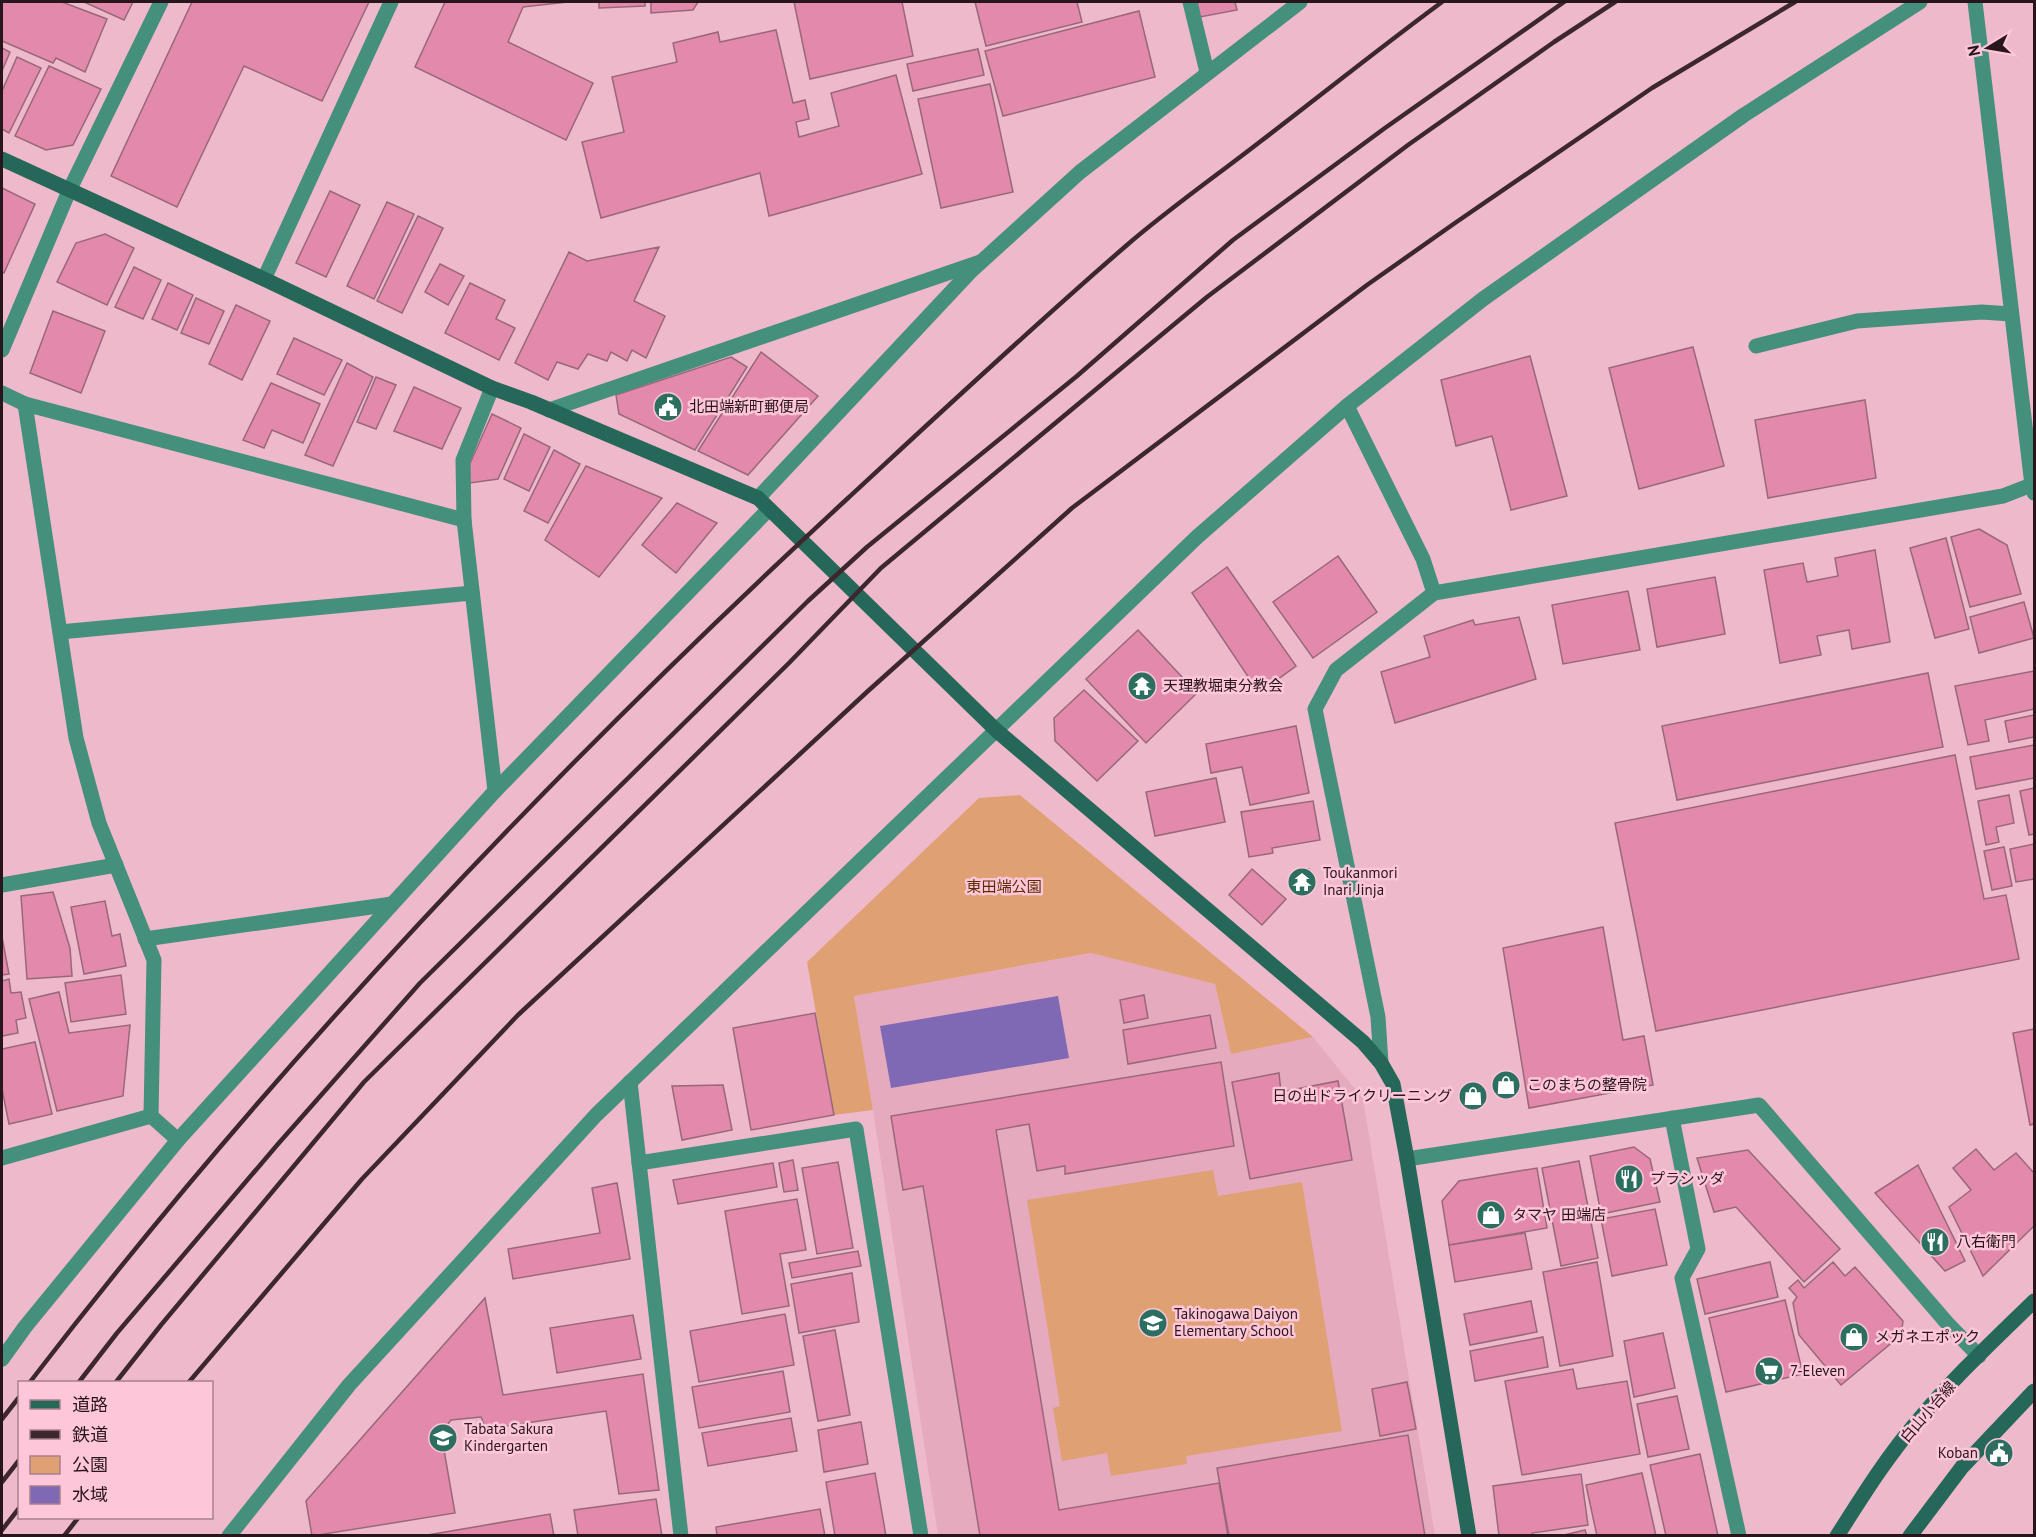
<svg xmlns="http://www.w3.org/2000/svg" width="2036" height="1537" font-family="'PT Sans','Noto Sans JP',sans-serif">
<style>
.built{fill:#e5aabe}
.green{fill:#dfa073}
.water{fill:#7f69b5}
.building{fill:#e38aac;stroke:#986879;stroke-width:1.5}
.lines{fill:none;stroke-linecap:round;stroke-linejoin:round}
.lane{stroke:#458f7d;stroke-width:15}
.street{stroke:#458f7d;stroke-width:15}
.secondary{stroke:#25685a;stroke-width:15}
.rail{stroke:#3d272f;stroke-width:4.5}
.labels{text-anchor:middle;stroke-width:5;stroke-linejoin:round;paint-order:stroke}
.poi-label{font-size:15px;fill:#29161d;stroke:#fdc6d9;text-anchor:start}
.park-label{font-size:15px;fill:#5c2c00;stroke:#fdc6d9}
.street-label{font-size:15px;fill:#29161d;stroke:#fdc6d9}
</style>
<rect width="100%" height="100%" fill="#efb9cc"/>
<path class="built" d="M 1092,953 L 1215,984 L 1231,1054 L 1313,1037 L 1363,1099 L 1435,1535 L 938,1535 L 873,1110 L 854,996 Z"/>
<g class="green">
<path d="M 1020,795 L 1313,1037 L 1231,1054 L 1215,984 L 1091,953 L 854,996 L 873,1110 L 834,1115 L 807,962 L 979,798 Z"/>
<path d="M 1213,1170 L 1218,1196 L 1302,1182 L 1342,1431 L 1186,1456 L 1187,1464 L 1111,1476 L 1107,1453 L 1062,1461 L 1053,1408 L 1060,1406 L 1027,1200 Z"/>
</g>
<path class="water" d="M 1058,996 L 1069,1058 L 891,1088 L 880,1026 Z"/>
<g class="building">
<path d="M 2,2 L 62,2 L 107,19 L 85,72 L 56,58 L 53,63 L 2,41 Z"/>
<path d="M 84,2 L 133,2 L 124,20 Z"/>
<path d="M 192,2 L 369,2 L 322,101 L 244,66 L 177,207 L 111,176 Z"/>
<path d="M 445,2 L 568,2 L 523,7 L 508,42 L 593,83 L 566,140 L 415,67 Z"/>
<path d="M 599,2 L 645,2 L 645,6 L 599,8 Z"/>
<path d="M 651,2 L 698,2 L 693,10 L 651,13 Z"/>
<path d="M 794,2 L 902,2 L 913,56 L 810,79 Z"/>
<path d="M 975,2 L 1077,2 L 1082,22 L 986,46 Z"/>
<path d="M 1197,2 L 1235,2 L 1237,10 L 1200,17 Z"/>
<path d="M 1139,11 L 1155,77 L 1003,116 L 985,51 Z"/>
<path d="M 776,30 L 793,103 L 805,100 L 809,119 L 796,122 L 799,137 L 839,126 L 831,93 L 896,75 L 922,174 L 769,216 L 760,173 L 601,218 L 582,142 L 624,132 L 612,77 L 677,62 L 673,43 L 718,32 L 720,42 Z"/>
<path d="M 2,48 L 10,52 L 2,71 Z"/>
<path d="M 978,49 L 984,75 L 913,91 L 907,64 Z"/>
<path d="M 17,57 L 41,68 L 9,133 L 2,129 L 2,91 Z"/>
<path d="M 49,66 L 101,89 L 73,145 L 46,150 L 15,136 Z"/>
<path d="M 990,84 L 1013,192 L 941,208 L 918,99 Z"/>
<path d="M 2,188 L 35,204 L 4,273 L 2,272 Z"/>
<path d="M 330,191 L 360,205 L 326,277 L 296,263 Z"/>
<path d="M 387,202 L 414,214 L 374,299 L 347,286 Z"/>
<path d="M 418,216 L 443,228 L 402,313 L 377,301 Z"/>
<path d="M 105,234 L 134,248 L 107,305 L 57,282 L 76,243 Z"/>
<path d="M 659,247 L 634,301 L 665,316 L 646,358 L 632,350 L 627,361 L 611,352 L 607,361 L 588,354 L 578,369 L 557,362 L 548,380 L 515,363 L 569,252 L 587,261 Z"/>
<path d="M 440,264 L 464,276 L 448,305 L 425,292 Z"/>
<path d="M 134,267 L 161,280 L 143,319 L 115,307 Z"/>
<path d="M 168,283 L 193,295 L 177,330 L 152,319 Z"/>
<path d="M 470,283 L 505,300 L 496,319 L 515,328 L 499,360 L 445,333 Z"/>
<path d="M 196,298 L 224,311 L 209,344 L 181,333 Z"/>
<path d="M 236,305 L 270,321 L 242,380 L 209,364 Z"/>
<path d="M 53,311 L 105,331 L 81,393 L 30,373 Z"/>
<path d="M 294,338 L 342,360 L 324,395 L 277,374 Z"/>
<path d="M 1693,347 L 1724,466 L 1639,489 L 1609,368 Z"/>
<path d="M 761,352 L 818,396 L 748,475 L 698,451 Z"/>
<path d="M 1530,356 L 1567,496 L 1511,510 L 1492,436 L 1456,446 L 1441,380 Z"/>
<path d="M 731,357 L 747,367 L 695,450 L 619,414 L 616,395 Z"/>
<path d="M 347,363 L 373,377 L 333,466 L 305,455 Z"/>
<path d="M 376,377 L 396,385 L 376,429 L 357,422 Z"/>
<path d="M 271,383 L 320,404 L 303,443 L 272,430 L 264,448 L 243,440 Z"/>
<path d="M 414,387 L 461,408 L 442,449 L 394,431 Z"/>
<path d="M 1865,400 L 1876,478 L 1768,498 L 1755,420 Z"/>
<path d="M 492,414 L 521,428 L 498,479 L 470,483 L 468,468 Z"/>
<path d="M 524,434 L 550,447 L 529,491 L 504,479 Z"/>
<path d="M 554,450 L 580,464 L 548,523 L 524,511 Z"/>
<path d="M 586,466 L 662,498 L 599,577 L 545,540 Z"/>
<path d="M 677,503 L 717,523 L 676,573 L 642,545 Z"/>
<path d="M 1979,529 L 2007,545 L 2021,594 L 1970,607 L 1951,537 Z"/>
<path d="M 1946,538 L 1969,629 L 1935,638 L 1910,548 Z"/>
<path d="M 1875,550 L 1890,642 L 1852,649 L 1849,630 L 1817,636 L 1821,655 L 1780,663 L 1764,570 L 1803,563 L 1807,582 L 1838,576 L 1835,558 Z"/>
<path d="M 1338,556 L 1377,612 L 1313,658 L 1273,602 Z"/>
<path d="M 1227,567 L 1296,666 L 1259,693 L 1192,593 Z"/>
<path d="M 1715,577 L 1725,634 L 1657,647 L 1647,589 Z"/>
<path d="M 1628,591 L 1640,650 L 1563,664 L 1552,605 Z"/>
<path d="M 2024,602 L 2034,638 L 1979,653 L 1970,617 Z"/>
<path d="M 1519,617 L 1536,679 L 1395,723 L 1381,672 L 1430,657 L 1424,636 L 1473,620 L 1475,625 Z"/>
<path d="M 1138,630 L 1197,693 L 1146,743 L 1086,679 Z"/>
<path d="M 2034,671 L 2034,709 L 1985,720 L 1989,741 L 1968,745 L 1955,686 Z"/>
<path d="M 1928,673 L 1943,747 L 1677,800 L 1662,726 Z"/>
<path d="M 1084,690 L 1138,741 L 1097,781 L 1055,741 L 1054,718 Z"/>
<path d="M 2034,715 L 2034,737 L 2009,742 L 2005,721 Z"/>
<path d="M 1296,726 L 1309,793 L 1250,805 L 1242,767 L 1211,773 L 1206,744 Z"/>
<path d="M 2034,745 L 2034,778 L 1976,789 L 1970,757 Z"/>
<path d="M 1955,755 L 1984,899 L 2006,895 L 2019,959 L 1656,1031 L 1615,823 Z"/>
<path d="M 1216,778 L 1225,822 L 1155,836 L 1146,792 Z"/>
<path d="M 2034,788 L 2034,834 L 2029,835 L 2020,791 Z"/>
<path d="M 2009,795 L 2014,823 L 1996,827 L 1999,842 L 1986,845 L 1978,801 Z"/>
<path d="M 1313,801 L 1320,840 L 1272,848 L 1273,853 L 1249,857 L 1241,812 Z"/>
<path d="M 2034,844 L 2034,879 L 2016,882 L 2010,849 Z"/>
<path d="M 2004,847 L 2012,886 L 1992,890 L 1984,851 Z"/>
<path d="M 1252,869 L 1286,899 L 1262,925 L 1229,895 Z"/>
<path d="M 1309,869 L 1312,889 L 1296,892 L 1293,872 Z"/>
<path d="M 53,892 L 70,948 L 72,976 L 27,979 L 21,896 Z"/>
<path d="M 105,901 L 112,936 L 120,934 L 126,966 L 84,974 L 71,907 Z"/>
<path d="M 1603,927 L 1623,1040 L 1644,1036 L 1653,1085 L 1529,1108 L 1503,948 Z"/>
<path d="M 2,937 L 9,974 L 2,975 Z"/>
<path d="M 121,975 L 126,1014 L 71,1022 L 65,983 Z"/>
<path d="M 9,979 L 11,993 L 21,992 L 26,1018 L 16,1020 L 18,1033 L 2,1036 L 2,981 Z"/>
<path d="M 59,992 L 69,1033 L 130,1025 L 123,1096 L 57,1111 L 29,999 Z"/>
<path d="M 1144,995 L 1148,1018 L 1124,1023 L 1120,1000 Z"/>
<path d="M 815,1013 L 834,1115 L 751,1130 L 733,1028 Z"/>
<path d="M 1210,1015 L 1216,1048 L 1128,1064 L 1123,1030 Z"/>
<path d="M 2034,1029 L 2034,1124 L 2030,1125 L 2013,1033 Z"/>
<path d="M 35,1042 L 52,1114 L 9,1124 L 2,1089 L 2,1049 Z"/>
<path d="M 1221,1062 L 1234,1146 L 1065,1174 L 1065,1166 L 1037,1171 L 1029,1124 L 996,1130 L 1059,1510 L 1219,1483 L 1228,1536 L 980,1536 L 923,1186 L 903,1190 L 891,1116 Z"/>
<path d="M 1279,1073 L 1281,1092 L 1338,1081 L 1352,1160 L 1250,1179 L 1232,1082 Z"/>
<path d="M 723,1085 L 732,1130 L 682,1140 L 672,1086 Z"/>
<path d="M 1634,1147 L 1650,1159 L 1660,1202 L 1601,1214 L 1590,1156 Z"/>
<path d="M 1976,1149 L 1994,1170 L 2016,1153 L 2034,1173 L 2034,1226 L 1983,1276 L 1949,1207 L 1971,1190 L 1953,1168 Z"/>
<path d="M 1748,1150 L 1840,1249 L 1804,1282 L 1736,1207 L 1714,1212 L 1697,1158 Z"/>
<path d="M 793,1160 L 798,1190 L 784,1192 L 779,1163 Z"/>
<path d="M 1579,1161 L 1598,1258 L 1561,1266 L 1542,1168 Z"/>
<path d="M 838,1162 L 853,1248 L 817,1254 L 802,1168 Z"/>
<path d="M 773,1163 L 777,1187 L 678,1204 L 673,1180 Z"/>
<path d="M 1918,1165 L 1965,1261 L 1945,1271 L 1875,1193 Z"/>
<path d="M 1537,1168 L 1547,1228 L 1449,1245 L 1442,1201 L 1459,1181 Z"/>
<path d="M 617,1183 L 630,1259 L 513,1279 L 508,1249 L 600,1233 L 592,1188 Z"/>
<path d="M 797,1199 L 806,1250 L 780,1254 L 789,1306 L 742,1314 L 725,1211 Z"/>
<path d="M 1655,1209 L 1667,1265 L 1612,1276 L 1601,1219 Z"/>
<path d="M 1525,1233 L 1532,1269 L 1455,1282 L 1449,1245 Z"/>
<path d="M 858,1251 L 861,1266 L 792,1278 L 789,1263 Z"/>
<path d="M 1597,1262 L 1613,1356 L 1560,1366 L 1543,1272 Z"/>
<path d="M 1770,1262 L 1778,1297 L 1705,1314 L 1697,1279 Z"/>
<path d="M 1833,1262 L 1845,1276 L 1855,1267 L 1903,1321 L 1901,1335 L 1841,1385 L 1799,1335 L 1793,1303 L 1797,1297 L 1789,1288 L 1798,1280 L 1804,1288 Z"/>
<path d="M 852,1273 L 859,1322 L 799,1333 L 791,1284 Z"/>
<path d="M 485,1298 L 503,1395 L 643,1374 L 659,1490 L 619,1494 L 606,1411 L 486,1429 L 481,1417 L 451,1420 L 441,1433 L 455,1513 L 312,1536 L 306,1501 Z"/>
<path d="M 1785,1300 L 1803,1374 L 1726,1392 L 1709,1318 Z"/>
<path d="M 1531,1301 L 1537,1332 L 1470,1345 L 1464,1314 Z"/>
<path d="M 785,1314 L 794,1365 L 699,1382 L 690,1331 Z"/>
<path d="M 633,1315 L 641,1359 L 557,1373 L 550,1328 Z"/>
<path d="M 835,1330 L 850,1415 L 818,1421 L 803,1336 Z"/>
<path d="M 1663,1333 L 1675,1388 L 1634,1397 L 1624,1341 Z"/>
<path d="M 1543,1337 L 1548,1367 L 1475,1381 L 1470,1351 Z"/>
<path d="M 1573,1369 L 1577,1389 L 1627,1381 L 1640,1454 L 1522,1475 L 1505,1381 Z"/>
<path d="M 783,1371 L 790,1412 L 699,1428 L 692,1387 Z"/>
<path d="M 1407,1382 L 1416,1429 L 1380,1436 L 1372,1389 Z"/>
<path d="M 1677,1396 L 1689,1449 L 1648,1457 L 1637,1404 Z"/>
<path d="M 791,1418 L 797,1451 L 708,1466 L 702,1433 Z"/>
<path d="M 861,1422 L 868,1464 L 824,1472 L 818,1430 Z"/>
<path d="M 1408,1435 L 1425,1536 L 1229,1536 L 1217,1468 Z"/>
<path d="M 1700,1454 L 1718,1536 L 1666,1536 L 1650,1465 Z"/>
<path d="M 875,1473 L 886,1536 L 835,1536 L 826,1482 Z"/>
<path d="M 1642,1473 L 1656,1536 L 1597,1536 L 1586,1485 Z"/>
<path d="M 1581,1474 L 1588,1525 L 1532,1533 L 1533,1536 L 1499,1536 L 1493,1486 Z"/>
<path d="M 656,1499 L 662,1536 L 578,1536 L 574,1510 Z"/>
<path d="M 820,1509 L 825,1536 L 717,1536 L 716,1527 Z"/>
<path d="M 550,1514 L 554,1536 L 428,1536 L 428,1535 Z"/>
<path d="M 1585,1530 L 1587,1536 L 1560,1536 Z"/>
</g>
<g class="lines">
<g class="lane">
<path d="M 1756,346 L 1857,321 L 1982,312 L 2011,314"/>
<path d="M 549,410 L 980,262"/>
<path d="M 60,632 L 472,593"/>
<path d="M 1672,1118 L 1698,1249 L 1682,1278 L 1739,1536"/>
<path d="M 2,1158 L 151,1116 L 178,1140"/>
</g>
<g class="street">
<path d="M 1190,2 L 1207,72"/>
<path d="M 1975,2 L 2032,485 L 2034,493"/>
<path d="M 264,279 L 391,2"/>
<path d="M 2,350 L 69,191 L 161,2"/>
<path d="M 492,388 L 463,460 L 464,520 L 495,791"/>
<path d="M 2,393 L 25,404 L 464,520"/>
<path d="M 25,404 L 76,738 L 99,823 L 154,960 L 151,1116"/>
<path d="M 1347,406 L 1423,559 L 1434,593"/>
<path d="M 758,498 L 970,272 L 1080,172 L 1300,2"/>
<path d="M 2,885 L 116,865"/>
<path d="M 145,939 L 392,904"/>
<path d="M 1381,1063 L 1378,1017 L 1315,709 L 1336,670 L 1434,593 L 2003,496 L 2034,484"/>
<path d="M 630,1082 L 681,1536"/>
<path d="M 1407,1159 L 1759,1105 L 1947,1323 L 1979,1356"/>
<path d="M 639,1163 L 856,1129 L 921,1536"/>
<path d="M 2,1359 L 25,1327 L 178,1140 L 495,791 L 769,509"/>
<path d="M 229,1536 L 349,1385 L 596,1115 L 1197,537 L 1347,406 L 1483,299 L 1744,115 L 1920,2"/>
</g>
<g class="secondary">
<path d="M 2,159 L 264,279 L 492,388 L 531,402 L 758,498 L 997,731 L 1363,1042 L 1381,1063 L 1393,1084 L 1407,1159 L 1469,1536"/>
<path d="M 1837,1536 C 1862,1497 1886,1458 1916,1423 C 1952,1379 1994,1340 2034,1301"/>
<path d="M 1910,1536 L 1962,1467 L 2034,1391"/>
</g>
<g class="rail">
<path d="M 30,1382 C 274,1064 552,771 847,499 C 939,414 1032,327 1127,245 C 1170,208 1216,176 1261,141 C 1321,95 1381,47 1442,2"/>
<path d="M 79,1382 L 117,1333 L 278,1144 L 420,983 L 808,601 L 867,547 L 1077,376 L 1233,240 L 1385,128 L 1564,2"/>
<path d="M 116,1382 L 161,1325 L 364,1082 L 789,663 L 881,568 L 1207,297 L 1408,145 L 1554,42 L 1615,2"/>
<path d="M 189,1382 L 362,1179 L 518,1015 L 868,691 L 1072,508 L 1367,285 L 1455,223 L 1652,88 L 1795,2"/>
<path d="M 2,1419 L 20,1396"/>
<path d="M 2,1482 L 20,1459"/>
<path d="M 2,1530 L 20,1507"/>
<path d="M 64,1536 L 78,1518"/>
</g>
</g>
<defs>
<g id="civic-disc" transform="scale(1.5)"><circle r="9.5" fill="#2c6f60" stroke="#fdc6d9"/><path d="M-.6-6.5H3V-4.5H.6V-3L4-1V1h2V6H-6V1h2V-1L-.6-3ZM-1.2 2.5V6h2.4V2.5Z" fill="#fff"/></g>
<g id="temple-disc" transform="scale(1.5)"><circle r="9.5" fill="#2c6f60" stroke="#fdc6d9"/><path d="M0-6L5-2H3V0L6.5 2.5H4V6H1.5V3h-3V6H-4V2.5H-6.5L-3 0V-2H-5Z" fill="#fff"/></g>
<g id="shop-disc" transform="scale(1.5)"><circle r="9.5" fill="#2c6f60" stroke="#fdc6d9"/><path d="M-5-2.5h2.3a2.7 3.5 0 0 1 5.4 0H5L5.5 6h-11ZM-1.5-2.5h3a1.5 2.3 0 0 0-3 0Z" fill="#fff"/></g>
<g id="restaurant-disc" transform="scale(1.5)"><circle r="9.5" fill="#2c6f60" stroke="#fdc6d9"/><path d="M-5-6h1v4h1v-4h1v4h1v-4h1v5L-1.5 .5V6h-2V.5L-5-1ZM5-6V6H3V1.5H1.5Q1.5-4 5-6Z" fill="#fff"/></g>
<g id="school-disc" transform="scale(1.5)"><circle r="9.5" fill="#2c6f60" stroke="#fdc6d9"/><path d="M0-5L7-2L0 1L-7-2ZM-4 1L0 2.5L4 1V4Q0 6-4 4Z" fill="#fff"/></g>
<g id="supermarket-disc" transform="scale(1.5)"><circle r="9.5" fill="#2c6f60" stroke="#fdc6d9"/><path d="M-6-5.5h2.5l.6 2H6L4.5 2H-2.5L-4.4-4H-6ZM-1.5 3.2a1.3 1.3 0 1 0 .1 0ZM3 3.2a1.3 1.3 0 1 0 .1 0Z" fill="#fff"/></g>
</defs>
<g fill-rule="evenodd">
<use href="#civic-disc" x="668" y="407"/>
<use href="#temple-disc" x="1142" y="686"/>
<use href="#temple-disc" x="1302" y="882"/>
<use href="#shop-disc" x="1506" y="1085"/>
<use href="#shop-disc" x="1473" y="1096"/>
<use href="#restaurant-disc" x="1629" y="1179"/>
<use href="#shop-disc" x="1491" y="1215"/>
<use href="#restaurant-disc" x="1935" y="1242"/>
<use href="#school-disc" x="1153" y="1323"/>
<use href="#shop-disc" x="1854" y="1337"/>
<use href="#supermarket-disc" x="1769" y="1371"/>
<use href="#school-disc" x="443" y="1438"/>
<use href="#civic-disc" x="1999" y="1453"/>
</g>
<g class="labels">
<g class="poi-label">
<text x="689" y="412">北田端新町郵便局</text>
<text x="1163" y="691">天理教堀東分教会</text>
<text x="1323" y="878">Toukanmori<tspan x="1323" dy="17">Inari Jinja</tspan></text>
<text x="1527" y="1090">このまちの整骨院</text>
<text x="1452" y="1101" text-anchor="end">日の出ドライクリーニング</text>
<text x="1650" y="1184">プラシッダ</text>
<text x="1512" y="1220">タマヤ 田端店</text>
<text x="1956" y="1247">八右衛門</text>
<text x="1174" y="1319">Takinogawa Daiyon<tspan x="1174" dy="17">Elementary School</tspan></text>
<text x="1875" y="1342">メガネエポック</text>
<text x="1790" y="1376">7-Eleven</text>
<text x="464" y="1434">Tabata Sakura<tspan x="464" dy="17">Kindergarten</tspan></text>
<text x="1978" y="1458" text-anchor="end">Koban</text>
</g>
<g class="park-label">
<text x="1004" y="892">東田端公園</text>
</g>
<g class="street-label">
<text transform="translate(1928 1412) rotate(-49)" y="5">白山小台線</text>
</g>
</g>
<rect width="2036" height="1537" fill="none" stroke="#29161d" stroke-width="6"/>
<rect x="18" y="1381" width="195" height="138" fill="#fdc6d9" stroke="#a8808e" stroke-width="1.5"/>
<rect x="30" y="1400" width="30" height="9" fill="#25685a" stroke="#a8808e" stroke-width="1.5"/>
<text x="72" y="1411" font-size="18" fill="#29161d">道路</text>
<rect x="30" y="1430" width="30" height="9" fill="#3d272f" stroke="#a8808e" stroke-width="1.5"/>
<text x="72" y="1441" font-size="18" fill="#29161d">鉄道</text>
<rect x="30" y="1456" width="30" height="18" fill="#dfa073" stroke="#a8808e" stroke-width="1.5"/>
<text x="72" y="1471" font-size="18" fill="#29161d">公園</text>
<rect x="30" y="1486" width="30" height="18" fill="#7f69b5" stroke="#a8808e" stroke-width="1.5"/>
<text x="72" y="1501" font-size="18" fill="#29161d">水域</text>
<g transform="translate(1988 48) rotate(259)" stroke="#fdc6d9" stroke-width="4.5" paint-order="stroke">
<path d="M0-4.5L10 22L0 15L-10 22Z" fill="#29161d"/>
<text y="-9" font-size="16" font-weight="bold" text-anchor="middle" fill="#29161d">N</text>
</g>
</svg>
